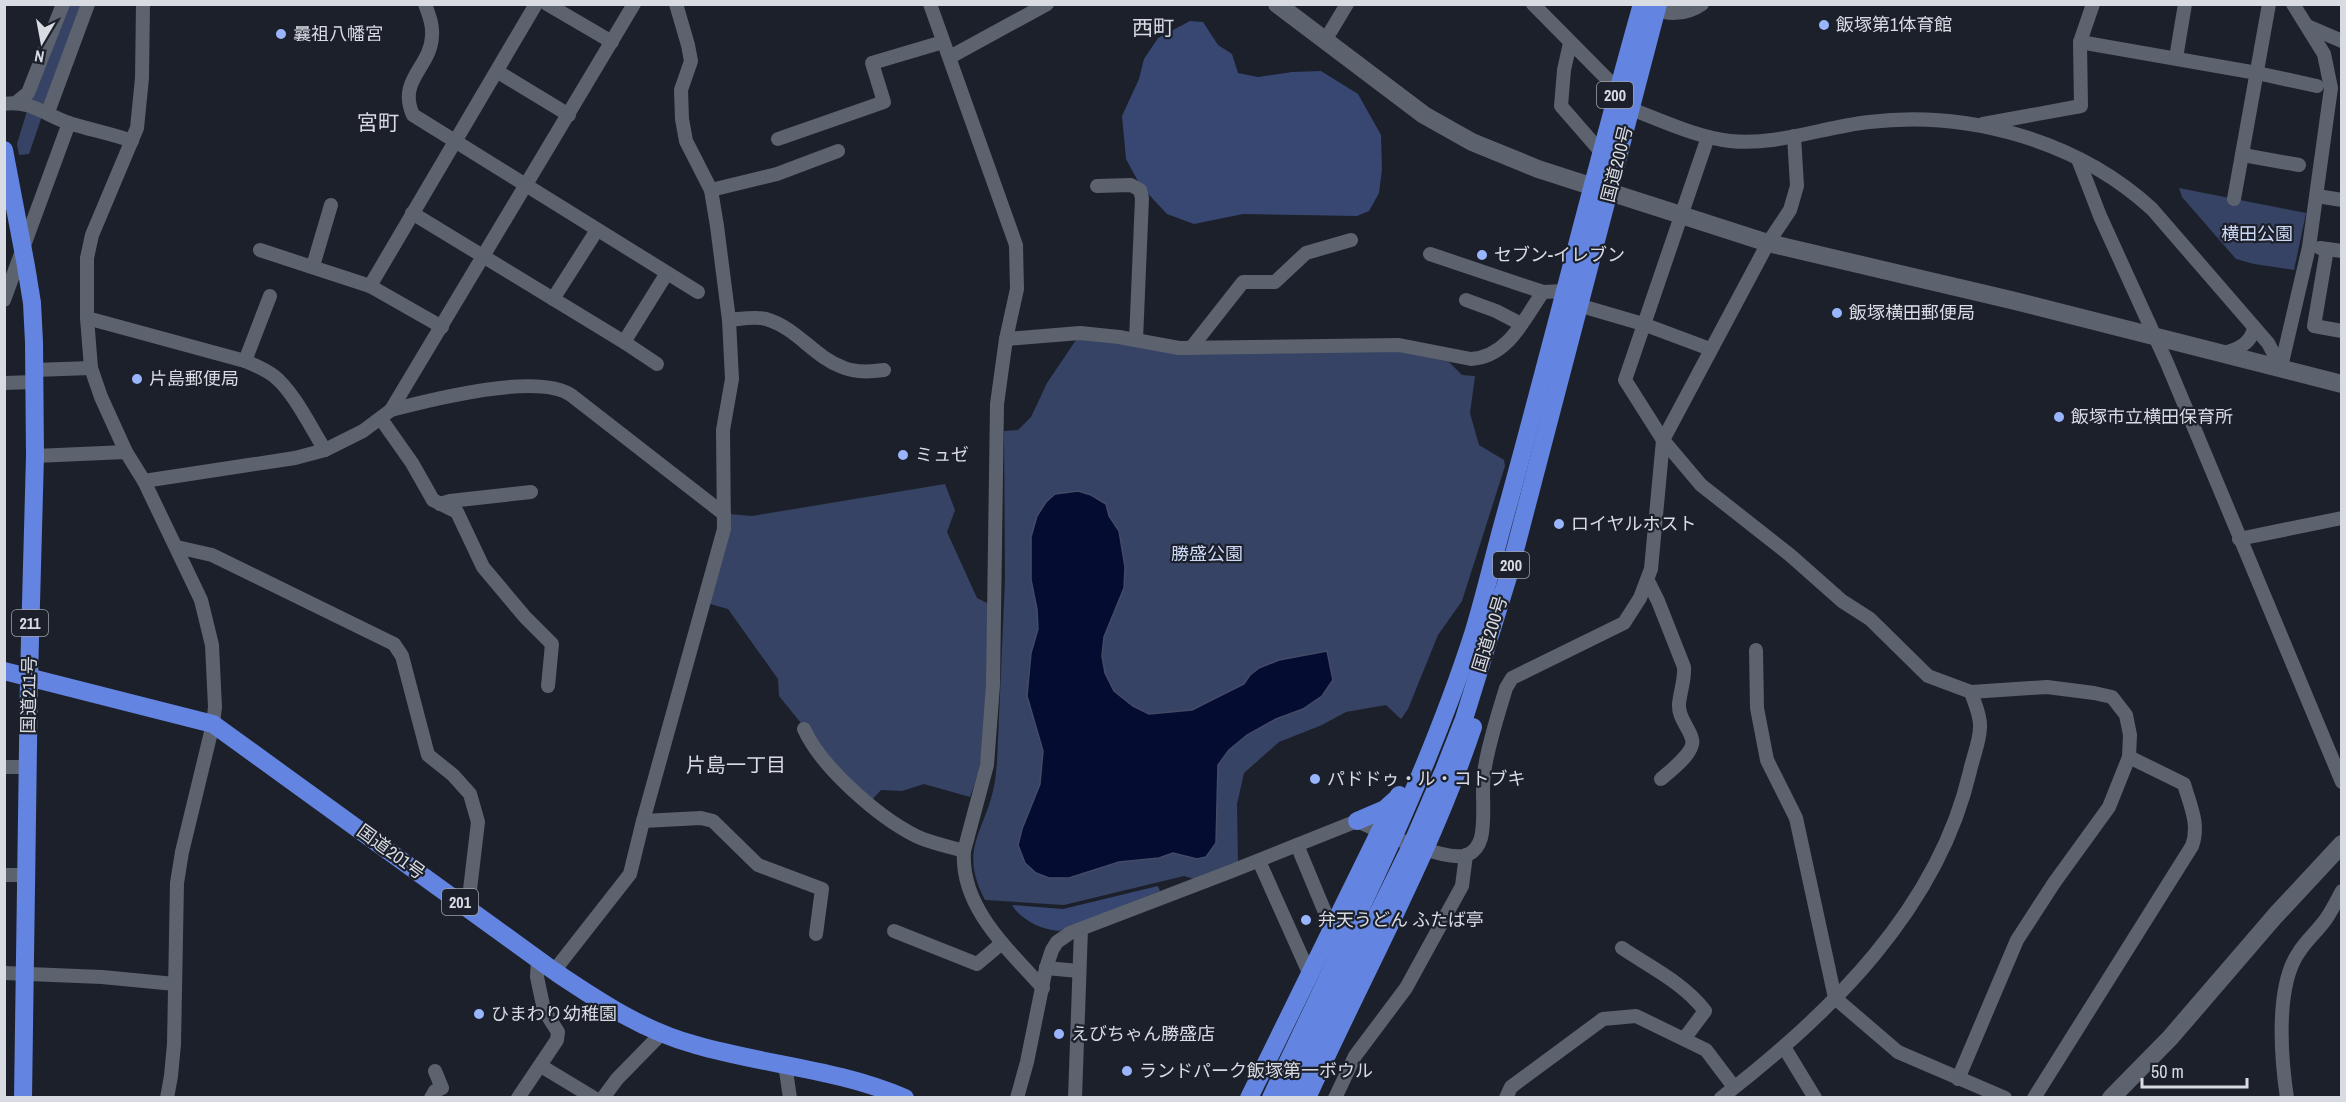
<svg xmlns="http://www.w3.org/2000/svg" width="2346" height="1102" font-family="'Archivo Narrow','Noto Sans JP',sans-serif">
<style>
.green{fill:#364364}
.forest{fill:#374772}
.water{fill:#040c31;stroke:#444a66;stroke-width:1.5}
.lines{fill:none;stroke-linecap:round;stroke-linejoin:round}
.minor{stroke:#5c626e;stroke-width:14}
.tertiary{stroke:#5c626e;stroke-width:18}
.trunk{stroke:#6384e0;stroke-width:18}
.poi-dot{fill:#98b5fd;stroke:#1c202a;stroke-width:2}
.labels{text-anchor:middle;stroke-width:4.5;stroke-linejoin:round;paint-order:stroke}
.shield{fill:#1c202a;stroke:#a0a3ab;stroke-width:1.5}
.shield-label{font-size:16px;font-weight:bold;fill:#d8dbe2}
.poi-label{font-size:18px;fill:#d8dbe2;stroke:#1c202a;text-anchor:start}
.street-label{font-size:18px;fill:#d8dbe2;stroke:#1c202a}
.park-label{font-size:18px;fill:#cddaf6;stroke:#1c202a}
.neighbourhood-label{font-size:20px;fill:#d8dbe2;stroke:#1c202a}
.quarter-label{font-size:21px;fill:#d8dbe2;stroke:#1c202a}
</style>
<rect width="100%" height="100%" fill="#1c202a"/>
<g class="green">
<path d="M 67,5 L 84,5 L 46,105 L 31,99 Z"/>
<path d="M 27,111 L 42,116 L 29,154 L 19,155 L 17,144 Z"/>
<path d="M 2179,188 L 2306,213 L 2294,270 L 2254,264 L 2236,259 L 2182,197 Z"/>
<path d="M 1078,337 L 1177,351 L 1296,353 L 1390,349 L 1449,362 L 1462,375 L 1475,376 L 1470,413 L 1477,438 L 1479,445 L 1504,460 L 1505,466 L 1462,601 L 1438,635 L 1408,709 L 1401,719 L 1386,705 L 1346,712 L 1322,725 L 1279,742 L 1244,773 L 1237,804 L 1238,862 L 1194,879 L 1184,876 L 1064,905 L 985,900 C 958,849 985,832 994,786 C 996,778 996,770 997,762 L 1005,579 L 1004,431 L 1018,430 L 1031,417 L 1047,383 Z"/>
<path d="M 945,484 L 955,510 L 947,532 L 977,598 L 991,605 C 989,665 992,741 970,797 L 924,784 L 902,791 L 881,790 L 871,801 L 822,749 L 779,696 L 778,679 L 728,609 L 710,604 L 730,514 L 752,516 Z"/>
</g>
<g class="forest">
<path d="M 1190,21 L 1203,22 L 1218,45 L 1232,54 L 1238,73 L 1258,77 L 1292,72 L 1321,71 L 1358,94 L 1381,135 L 1382,169 L 1379,193 L 1369,211 L 1357,216 L 1243,214 L 1194,224 L 1167,214 L 1140,185 L 1126,159 L 1122,116 L 1139,79 L 1144,59 L 1158,38 Z"/>
<path d="M 1158,886 L 1160,891 L 1059,931 C 1042,930 1021,920 1012,905 L 1063,909 Z"/>
</g>
<path class="water" d="M 1078,491 L 1091,495 L 1106,504 L 1109,516 L 1119,531 L 1125,567 L 1124,588 L 1104,637 L 1102,656 L 1105,673 L 1114,691 L 1133,706 L 1149,714 L 1192,710 L 1244,684 L 1250,675 L 1259,668 L 1279,660 L 1327,651 L 1333,680 L 1322,696 L 1303,709 L 1276,719 L 1247,735 L 1229,750 L 1218,765 L 1216,843 L 1206,857 L 1197,859 L 1173,853 L 1159,858 L 1119,862 L 1069,878 L 1049,878 L 1036,873 L 1025,863 L 1018,845 L 1022,829 L 1040,784 L 1043,751 L 1027,696 L 1031,653 L 1038,629 L 1037,609 L 1031,580 L 1031,537 L 1037,516 L 1046,502 L 1055,494 Z"/>
<g class="lines">
<g class="minor">
<path d="M 143,4 L 142,78 L 137,128 L 92,235 L 87,258 L 87,318 L 91,368 L 101,397 L 126,452 L 144,481 L 201,600 L 212,645 L 215,707 L 213,724 L 182,852 L 177,883 L 174,1044 L 171,1076 L 167,1098"/>
<path d="M 425,4 C 429,15 433,25 432,36 C 431,67 397,80 413,115 L 698,292"/>
<path d="M 547,4 L 612,42"/>
<path d="M 930,4 L 1016,245 L 1017,289 L 1006,339 L 997,404 L 993,685 L 987,765 L 964,851 C 960,907 1008,949 1043,988"/>
<path d="M 1533,4 L 1617,89"/>
<path d="M 1649,9 C 1668,14 1685,16 1702,4"/>
<path d="M 2307,26 L 2342,41"/>
<path d="M 1326,39 L 1347,4"/>
<path d="M 2080,42 L 2257,73 L 2317,86"/>
<path d="M 1570,43 L 1564,70 L 1561,106 L 1601,152"/>
<path d="M 950,57 L 1047,4"/>
<path d="M 2176,58 L 2185,4"/>
<path d="M 498,72 L 569,115"/>
<path d="M 17,102 L 28,93 L 63,4"/>
<path d="M 4,104 C 30,99 48,117 72,124 C 92,130 112,134 132,141"/>
<path d="M 1631,109 C 1663,121 1696,137 1730,141 C 1777,146 1823,127 1869,122 C 1969,110 2078,141 2152,209 L 2268,343 L 2281,367"/>
<path d="M 48,112 L 88,4"/>
<path d="M 1983,124 L 2081,106 L 2080,42 L 2093,4"/>
<path d="M 1708,137 L 1625,380 L 1663,440 L 1701,485 L 1790,555 L 1842,601 L 1870,619 L 1928,676 L 1971,692 L 2047,687 L 2094,693 L 2112,697 L 2126,715 L 2130,735 L 2129,757 L 2109,807 L 2054,883 L 2017,940 L 1958,1079"/>
<path d="M 778,139 L 884,102 L 872,63 L 943,42"/>
<path d="M 2243,155 L 2299,165"/>
<path d="M 2078,159 L 2100,216 L 2167,363 L 2342,782"/>
<path d="M 1097,186 L 1131,185 L 1140,190 L 1142,198 L 1136,340"/>
<path d="M 711,190 L 777,174 L 838,151"/>
<path d="M 2317,196 L 2342,200"/>
<path d="M 2234,199 L 2269,4"/>
<path d="M 412,213 L 624,342 L 667,273"/>
<path d="M 2320,248 L 2342,251"/>
<path d="M 2327,249 L 2314,326 L 2342,331"/>
<path d="M 260,250 L 370,286"/>
<path d="M 1430,254 L 1543,292"/>
<path d="M 313,266 L 331,205"/>
<path d="M 553,299 L 597,230"/>
<path d="M 4,300 L 69,123"/>
<path d="M 1466,300 L 1496,311 L 1521,324"/>
<path d="M 1578,305 L 1643,324 L 1710,349"/>
<path d="M 87,318 L 245,361 C 255,365 265,369 274,376 C 294,392 311,428 325,450"/>
<path d="M 729,320 C 741,319 755,316 766,319 C 797,328 813,356 842,367 C 855,373 870,372 884,370"/>
<path d="M 442,327 L 370,286 L 536,4"/>
<path d="M 1006,339 L 1080,333 L 1119,337 L 1179,348 L 1399,345 L 1471,359 C 1508,357 1524,319 1543,292 L 1565,291"/>
<path d="M 624,342 L 657,364"/>
<path d="M 1191,348 L 1243,282 L 1275,282 L 1306,253 L 1351,240"/>
<path d="M 2223,353 C 2237,350 2252,343 2254,327"/>
<path d="M 245,361 L 270,296"/>
<path d="M 2281,367 L 2309,247 L 2331,88 L 2324,54 L 2293,4"/>
<path d="M 34,370 L 91,368"/>
<path d="M 4,383 L 34,382"/>
<path d="M 391,410 C 430,400 537,372 571,395 L 724,514"/>
<path d="M 381,419 L 412,463 L 433,500 L 457,512 L 483,567 L 525,617 L 552,644 L 548,686"/>
<path d="M 35,456 L 126,452"/>
<path d="M 144,481 L 295,458 L 325,450 L 363,431 L 391,410 L 634,4"/>
<path d="M 440,504 L 450,501 L 531,492"/>
<path d="M 2239,539 L 2342,518"/>
<path d="M 177,547 L 212,555 L 394,644 L 402,656 L 428,755 L 453,775 L 470,794 L 478,822 L 469,898 L 466,906"/>
<path d="M 1648,581 L 1658,601 L 1684,667 C 1685,680 1680,692 1679,704 C 1678,718 1689,727 1692,739 C 1696,752 1670,771 1661,779"/>
<path d="M 1756,650 L 1757,708 L 1767,760 L 1796,818 L 1835,998 L 1898,1052 L 2005,1098"/>
<path d="M 804,729 C 821,767 878,817 916,836 C 930,843 948,846 964,851"/>
<path d="M 4,767 L 28,767"/>
<path d="M 643,821 L 701,818 L 713,821 L 758,865 L 822,889 L 816,934"/>
<path d="M 1297,845 L 1332,929"/>
<path d="M 1259,861 L 1310,975"/>
<path d="M 4,875 L 26,875"/>
<path d="M 894,931 L 977,964 L 1002,943"/>
<path d="M 1622,948 C 1650,967 1684,983 1705,1011 L 1684,1039"/>
<path d="M 1046,968 L 1079,971"/>
<path d="M 554,971 L 630,874 L 643,821 L 724,529 L 723,430 L 732,379 L 729,320 L 717,226 L 711,190 L 686,141 L 682,119 L 681,90 L 691,61 L 688,45 L 676,4"/>
<path d="M 4,973 L 102,977 L 175,984"/>
<path d="M 1784,1047 L 1815,1098"/>
<path d="M 785,1064 L 790,1098"/>
<path d="M 541,1066 L 594,1098"/>
<path d="M 431,1098 L 435,1091 L 442,1088 L 435,1071"/>
<path d="M 518,1098 L 557,1040 L 558,1032 L 544,1010 L 537,977 L 538,959"/>
<path d="M 603,1098 L 617,1079 L 661,1034"/>
<path d="M 1017,1098 L 1027,1062 L 1046,968 L 1052,950 L 1057,942 L 1070,933 L 1232,871 L 1357,821 C 1380,831 1444,863 1467,855 C 1474,852 1479,845 1481,838 C 1486,817 1481,794 1484,773 C 1488,744 1498,715 1506,688 L 1512,678 L 1624,623 L 1640,598 L 1651,569 L 1663,440 L 1768,243 L 1790,210 L 1797,186 L 1794,136"/>
<path d="M 1075,1098 L 1081,929"/>
<path d="M 1335,1098 L 1355,1056 L 1406,988 L 1462,886 L 1466,855"/>
<path d="M 1506,1098 L 1511,1087 L 1603,1019 L 1636,1016 L 1706,1050 L 1734,1087"/>
<path d="M 1721,1098 C 1830,1014 1938,909 1970,771 C 1973,757 1980,741 1980,727 C 1981,716 1974,702 1971,692"/>
<path d="M 2034,1098 L 2192,846 C 2200,825 2190,805 2184,784 L 2129,757"/>
<path d="M 2287,1098 C 2281,1058 2275,986 2299,952 C 2307,939 2320,929 2328,916 C 2333,908 2337,900 2342,891"/>
</g>
<g class="tertiary">
<path d="M 1277,4 L 1424,115 L 1472,142 L 1538,169 L 1768,243 L 2011,300 L 2342,384"/>
<path d="M 2111,1098 L 2170,1038 L 2275,916 L 2342,844"/>
</g>
<g class="trunk">
<path d="M 4,150 L 26,266 L 32,303 L 34,342 L 35,456 L 29,677 L 23,1098"/>
<path d="M 4,671 L 213,724 L 554,971 C 599,1001 643,1031 696,1045 C 765,1065 838,1069 905,1098"/>
<path d="M 1357,821 L 1385,809 L 1395,800"/>
<path d="M 1249,1098 L 1380,831 L 1399,795"/>
<path d="M 1271,1098 C 1341,947 1422,792 1473,634 C 1485,595 1494,555 1505,516 C 1552,346 1594,174 1642,4"/>
<path d="M 1288,1098 L 1412,844 L 1444,770 L 1464,719 L 1508,577 L 1658,4"/>
<path d="M 1307,1098 C 1363,974 1430,855 1473,727"/>
</g>
</g>
<g class="poi-dot">
<circle cx="1824" cy="25" r="6"/>
<circle cx="281" cy="34" r="6"/>
<circle cx="1482" cy="255" r="6"/>
<circle cx="1837" cy="313" r="6"/>
<circle cx="137" cy="379" r="6"/>
<circle cx="2059" cy="417" r="6"/>
<circle cx="903" cy="455" r="6"/>
<circle cx="1559" cy="524" r="6"/>
<circle cx="1315" cy="779" r="6"/>
<circle cx="1306" cy="920" r="6"/>
<circle cx="479" cy="1014" r="6"/>
<circle cx="1059" cy="1034" r="6"/>
<circle cx="1127" cy="1071" r="6"/>
</g>
<g class="labels">
<g class="shield">
<rect x="1597" y="82" width="36" height="26" rx="4.5"/>
<rect x="1493" y="552" width="36" height="26" rx="4.5"/>
<rect x="12" y="610" width="36" height="26" rx="4.5"/>
<rect x="442" y="889" width="36" height="26" rx="4.5"/>
</g>
<g class="shield-label">
<text x="1615" y="101">200</text>
<text x="1511" y="571">200</text>
<text x="30" y="629">211</text>
<text x="460" y="908">201</text>
</g>
<g class="poi-label">
<text x="1836" y="31">飯塚第1体育館</text>
<text x="293" y="40">曩祖八幡宮</text>
<text x="1494" y="261">セブン-イレブン</text>
<text x="1849" y="319">飯塚横田郵便局</text>
<text x="149" y="385">片島郵便局</text>
<text x="2071" y="423">飯塚市立横田保育所</text>
<text x="915" y="461">ミュゼ</text>
<text x="1571" y="530">ロイヤルホスト</text>
<text x="1327" y="785">パドドゥ・ル・コトブキ</text>
<text x="1318" y="926">弁天うどん ふたば亭</text>
<text x="491" y="1020">ひまわり幼稚園</text>
<text x="1071" y="1040">えびちゃん勝盛店</text>
<text x="1139" y="1077">ランドパーク飯塚第一ボウル</text>
</g>
<g class="street-label">
<text transform="translate(1617 164) rotate(-76)" y="6">国道200号</text>
<text transform="translate(1490 634) rotate(-73)" y="6">国道200号</text>
<text transform="translate(29 695) rotate(-89)" y="6">国道211号</text>
<text transform="translate(391 852) rotate(36)" y="6">国道201号</text>
</g>
<g class="park-label">
<text x="2257" y="240">横田公園</text>
<text x="1207" y="560">勝盛公園</text>
</g>
<g class="neighbourhood-label">
<text x="736" y="772">片島一丁目</text>
</g>
<g class="quarter-label">
<text x="1153" y="35">西町</text>
<text x="378" y="130">宮町</text>
</g>
</g>
<rect width="2346" height="1102" fill="none" stroke="#d8dbe2" stroke-width="12"/>
<g transform="translate(42 42) rotate(190)" stroke="#1c202a" stroke-width="4.5" paint-order="stroke">
<path d="M0-4.5L10 22L0 15L-10 22Z" fill="#d8dbe2"/>
<text y="-9" font-size="16" font-weight="bold" text-anchor="middle" fill="#d8dbe2">N</text>
</g>
<path d="M2142 1078v9h105v-9" fill="none" stroke="#d8dbe2" stroke-width="3"/>
<text x="2151" y="1078" font-size="18" fill="#d8dbe2" stroke="#1c202a" stroke-width="4.5" paint-order="stroke">50 m</text>
</svg>
